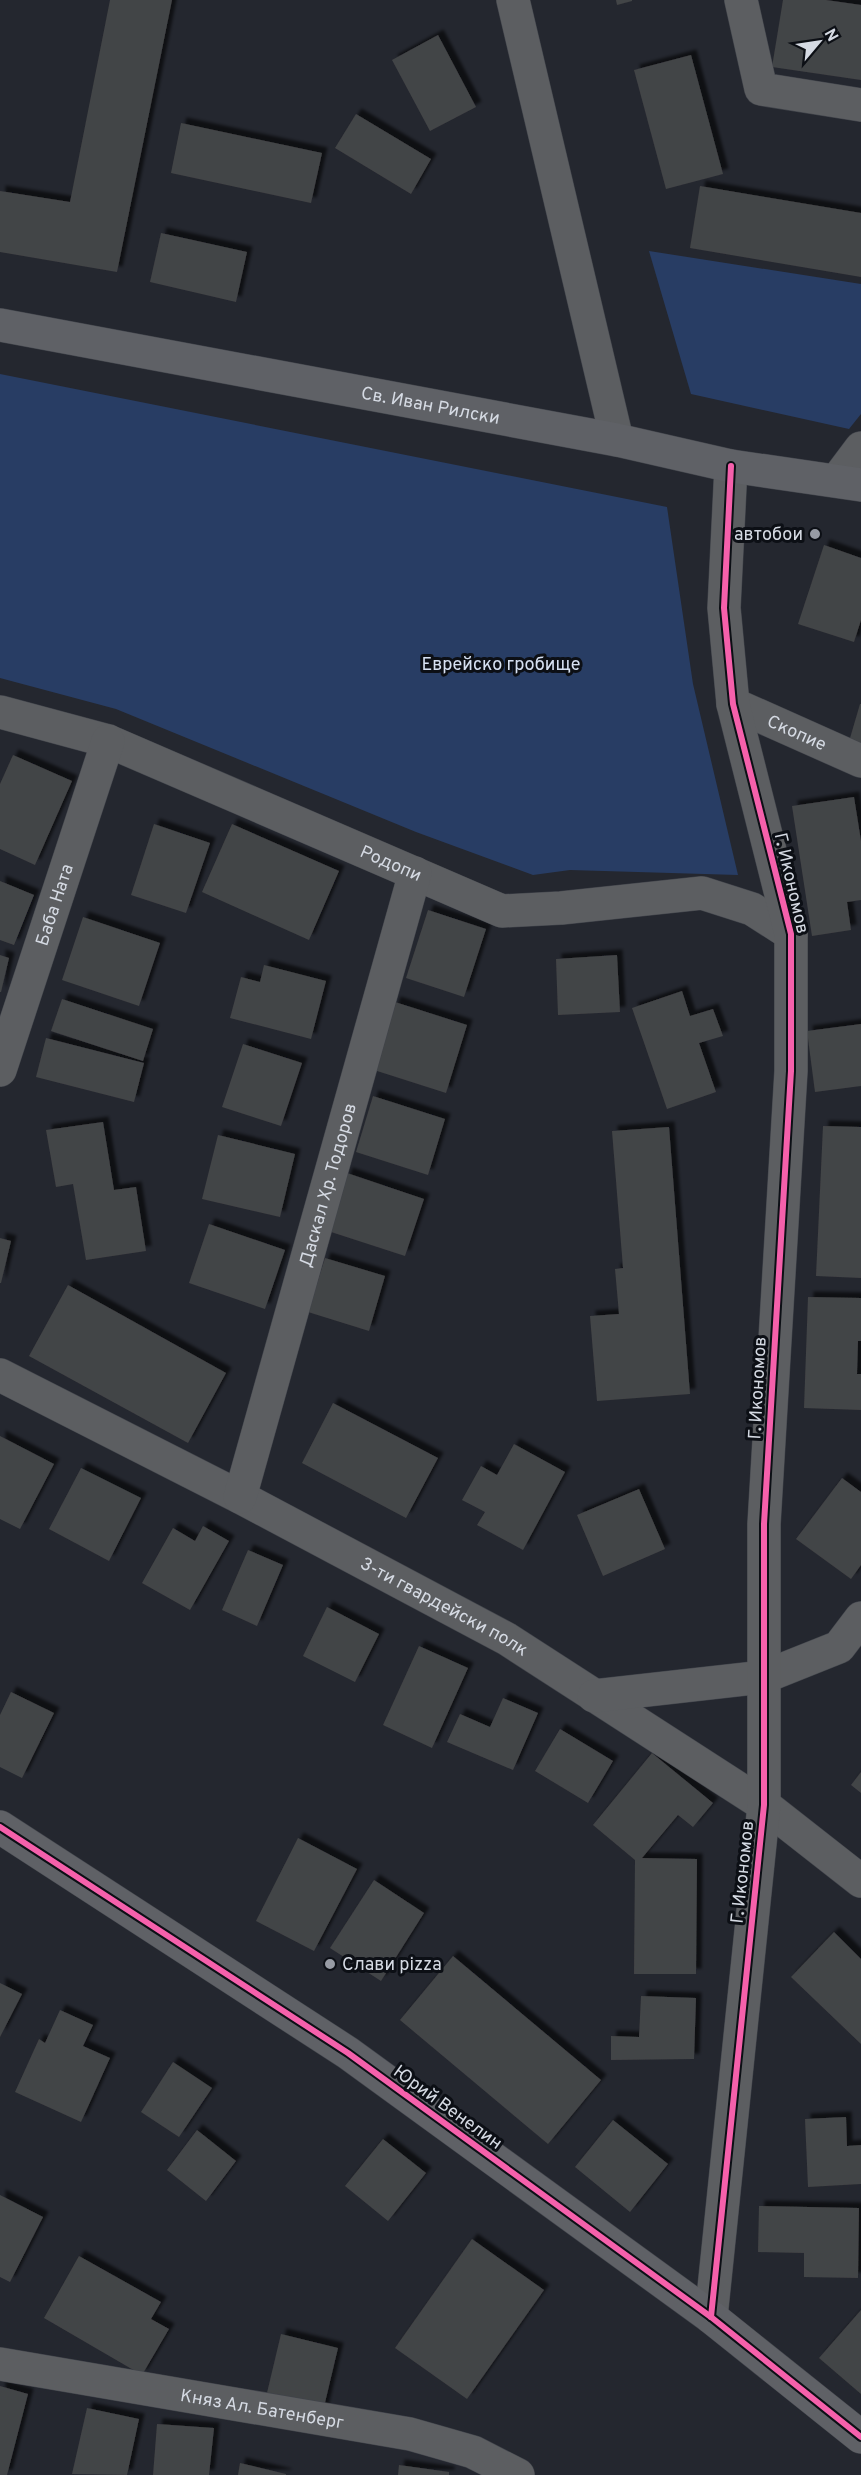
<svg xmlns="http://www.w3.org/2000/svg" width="861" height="2475" font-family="Overpass,sans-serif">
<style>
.green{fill:#283d64}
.building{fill:#434446;filter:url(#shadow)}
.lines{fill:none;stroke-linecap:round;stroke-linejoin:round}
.street-casing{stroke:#41444b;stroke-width:34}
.secondary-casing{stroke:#41444b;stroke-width:34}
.street{stroke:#5c5e61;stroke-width:33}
.secondary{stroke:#5f6166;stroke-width:33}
.cycleway-casing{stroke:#0c0f15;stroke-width:10}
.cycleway{stroke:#f560ab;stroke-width:6}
.poi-dot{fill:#979ba4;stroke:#0c0f15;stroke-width:2}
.labels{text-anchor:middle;stroke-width:6;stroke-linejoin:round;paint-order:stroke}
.street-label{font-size:18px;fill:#d5dae3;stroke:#0c0f15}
.poi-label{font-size:18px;fill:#d5dae3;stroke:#0c0f15;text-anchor:end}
.park-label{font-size:18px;fill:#d7e1f2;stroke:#0c0f15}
</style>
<defs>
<filter id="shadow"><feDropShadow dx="5.5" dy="-5.5" stdDeviation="1.5" flood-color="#0009"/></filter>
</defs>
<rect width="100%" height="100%" fill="#24272f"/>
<g class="green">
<path d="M 649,251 L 861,284 L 861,414 L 849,429 L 691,394 Z"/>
<path d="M 0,374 L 667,507 L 693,684 L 738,875 L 570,870 L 533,875 L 416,832 L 116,709 L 0,678 Z"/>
</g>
<g class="building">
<path d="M 110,0 L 172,0 L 117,272 L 0,252 L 0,191 L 70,202 Z"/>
<path d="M 616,0 L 632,0 L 632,1 L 617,5 Z"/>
<path d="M 783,0 L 826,0 L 861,5 L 861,80 L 772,67 Z"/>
<path d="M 438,35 L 476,107 L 430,131 L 392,60 Z"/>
<path d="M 691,55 L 723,174 L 666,189 L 634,70 Z"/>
<path d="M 356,114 L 431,159 L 411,194 L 335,148 Z"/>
<path d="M 181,123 L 322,153 L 311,203 L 171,173 Z"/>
<path d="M 700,186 L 861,213 L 861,277 L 690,248 Z"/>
<path d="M 161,233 L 247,252 L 236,302 L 150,282 Z"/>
<path d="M 824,545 L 861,558 L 861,620 L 854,642 L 798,624 Z"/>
<path d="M 860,704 L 861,704 L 861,749 L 848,745 Z"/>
<path d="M 13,755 L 72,781 L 35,865 L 0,849 L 0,784 Z"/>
<path d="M 854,797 L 861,841 L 861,900 L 847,902 L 851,930 L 812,936 L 792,806 Z"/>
<path d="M 154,824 L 210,843 L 186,913 L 131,895 Z"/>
<path d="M 232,824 L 339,871 L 309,940 L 202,892 Z"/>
<path d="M 0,881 L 34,895 L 14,945 L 0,940 Z"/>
<path d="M 428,910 L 486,929 L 464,997 L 406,978 Z"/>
<path d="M 83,917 L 160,943 L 139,1006 L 62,980 Z"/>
<path d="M 0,955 L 9,958 L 1,992 L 0,992 Z"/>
<path d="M 617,955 L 620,1012 L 558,1015 L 556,959 Z"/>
<path d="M 264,965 L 326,981 L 311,1039 L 230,1018 L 241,977 L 260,982 Z"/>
<path d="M 682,991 L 690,1016 L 713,1009 L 723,1036 L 699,1043 L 716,1092 L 667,1109 L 632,1008 Z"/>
<path d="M 62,999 L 153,1029 L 143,1061 L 51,1031 Z"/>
<path d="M 395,1002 L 467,1025 L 446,1093 L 374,1070 Z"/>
<path d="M 861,1024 L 861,1086 L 815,1092 L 807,1031 Z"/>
<path d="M 46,1038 L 144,1063 L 134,1102 L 36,1077 Z"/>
<path d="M 243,1044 L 302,1063 L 281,1126 L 222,1107 Z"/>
<path d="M 373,1096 L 445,1119 L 428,1175 L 356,1152 Z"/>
<path d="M 103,1122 L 114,1190 L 136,1187 L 146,1251 L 86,1260 L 73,1184 L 56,1187 L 46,1130 Z"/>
<path d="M 823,1126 L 861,1127 L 861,1278 L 816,1276 Z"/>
<path d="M 669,1127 L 690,1394 L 597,1401 L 590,1316 L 619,1314 L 615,1269 L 623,1268 L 612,1131 Z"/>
<path d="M 218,1135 L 295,1154 L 280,1217 L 202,1199 Z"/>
<path d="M 347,1173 L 424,1199 L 405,1256 L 328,1231 Z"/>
<path d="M 209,1224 L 285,1250 L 265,1309 L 189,1283 Z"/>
<path d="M 0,1238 L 11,1241 L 1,1283 L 0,1283 Z"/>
<path d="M 325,1258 L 385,1276 L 369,1331 L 308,1312 Z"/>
<path d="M 68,1285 L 226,1373 L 188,1443 L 29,1356 Z"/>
<path d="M 808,1297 L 861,1298 L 861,1341 L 858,1341 L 857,1374 L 861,1374 L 861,1410 L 804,1408 Z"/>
<path d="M 333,1403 L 438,1458 L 406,1518 L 302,1463 Z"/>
<path d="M 0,1436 L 54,1464 L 20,1529 L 0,1519 Z"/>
<path d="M 514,1444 L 565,1472 L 523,1550 L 477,1525 L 485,1512 L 462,1500 L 481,1466 L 497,1475 Z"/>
<path d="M 81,1468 L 141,1498 L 109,1561 L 49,1529 Z"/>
<path d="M 842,1478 L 861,1492 L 861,1565 L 851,1579 L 796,1539 Z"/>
<path d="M 639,1489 L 665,1549 L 603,1576 L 577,1515 Z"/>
<path d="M 203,1526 L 229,1541 L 190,1610 L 142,1583 L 173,1528 L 195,1541 Z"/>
<path d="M 248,1550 L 283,1565 L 257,1626 L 222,1610 Z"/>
<path d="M 327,1607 L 379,1634 L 355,1682 L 303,1656 Z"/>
<path d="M 419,1646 L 468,1668 L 432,1748 L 383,1725 Z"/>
<path d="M 11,1692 L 54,1713 L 22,1778 L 0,1767 L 0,1715 Z"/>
<path d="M 503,1698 L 538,1713 L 513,1770 L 447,1742 L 460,1714 L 490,1727 Z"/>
<path d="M 560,1729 L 613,1761 L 588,1803 L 535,1771 Z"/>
<path d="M 652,1753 L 713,1803 L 693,1827 L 678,1815 L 642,1858 L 697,1859 L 696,1974 L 634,1974 L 635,1860 L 593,1825 Z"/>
<path d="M 861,1772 L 861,1793 L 851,1785 Z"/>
<path d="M 298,1838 L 357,1869 L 314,1951 L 256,1921 Z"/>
<path d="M 374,1880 L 424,1913 L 381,1981 L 330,1948 Z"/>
<path d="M 834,1932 L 861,1959 L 861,2044 L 791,1977 Z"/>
<path d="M 453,1956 L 601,2080 L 548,2144 L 400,2020 Z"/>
<path d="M 0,1983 L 22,1994 L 0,2037 Z"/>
<path d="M 641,1996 L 696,1998 L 694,2059 L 611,2060 L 611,2036 L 639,2037 Z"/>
<path d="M 60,2010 L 93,2025 L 83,2046 L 110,2058 L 81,2122 L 15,2092 L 39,2039 L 45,2043 Z"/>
<path d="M 173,2062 L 212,2088 L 179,2137 L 141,2112 Z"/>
<path d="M 846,2117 L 847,2146 L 861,2145 L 861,2184 L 808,2187 L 805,2119 Z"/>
<path d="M 613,2120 L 668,2164 L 630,2212 L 575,2167 Z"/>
<path d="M 197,2130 L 236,2161 L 206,2201 L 167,2170 Z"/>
<path d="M 383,2139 L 426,2173 L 388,2221 L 345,2186 Z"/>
<path d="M 0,2195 L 43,2217 L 10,2282 L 0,2277 Z"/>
<path d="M 759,2206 L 859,2208 L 858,2278 L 804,2277 L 804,2253 L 758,2252 Z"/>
<path d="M 472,2239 L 544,2290 L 467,2399 L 395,2348 Z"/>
<path d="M 79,2256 L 161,2302 L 151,2319 L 169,2329 L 142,2375 L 44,2318 Z"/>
<path d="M 861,2310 L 861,2394 L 819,2358 Z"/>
<path d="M 281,2334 L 338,2348 L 323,2411 L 266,2397 Z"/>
<path d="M 0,2386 L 28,2394 L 7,2475 L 0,2475 Z"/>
<path d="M 87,2408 L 139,2419 L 127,2475 L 72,2474 Z"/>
<path d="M 157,2424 L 214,2428 L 209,2475 L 153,2475 Z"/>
<path d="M 240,2463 L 286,2474 L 286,2475 L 238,2475 Z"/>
<path d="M 399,2465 L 449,2472 L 449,2475 L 398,2475 Z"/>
</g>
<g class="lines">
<g class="street-casing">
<g id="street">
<path d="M 513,0 L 617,440"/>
<path d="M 741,0 L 761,89 L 861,105"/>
<path d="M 837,480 L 861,448"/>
<path id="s1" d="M 733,704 L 861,761"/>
<path id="s2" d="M 0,712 L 108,741 L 502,911 L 561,908 L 702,893 L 752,909 L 791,934"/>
<path id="s3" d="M 0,1070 L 108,741"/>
<path id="s4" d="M 0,1375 L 240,1497 L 507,1639 L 764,1805 L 861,1881"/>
<path id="s5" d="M 240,1497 L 415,873"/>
<path d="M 594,1696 L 764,1677 L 839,1647 L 861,1618"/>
<path d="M 711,2317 L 764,1805 L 764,1524 L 791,1071 L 791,934 L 733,704 L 724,608 L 731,466"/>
<path id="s6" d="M 0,2364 L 410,2434 L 473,2452 L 518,2475"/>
</g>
</g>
<g class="secondary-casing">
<g id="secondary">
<path id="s7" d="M 0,325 L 617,440 L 731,466 L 861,485"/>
<path d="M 0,1827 L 348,2053 L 711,2317 L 861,2437"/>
</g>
</g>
<use href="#street" class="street"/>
<use href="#secondary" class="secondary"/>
<g class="cycleway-casing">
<g id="cycleway">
<path d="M 0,1827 L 348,2053 L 711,2317 L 861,2437"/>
<path d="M 711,2317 L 764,1805 L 764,1524 L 791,1071 L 791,934 L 733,704 L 724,608 L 731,466"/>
</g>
</g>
<use href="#cycleway" class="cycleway"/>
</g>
<g class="poi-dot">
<circle cx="815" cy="534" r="6"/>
<circle cx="330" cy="1964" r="6"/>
</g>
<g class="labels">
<g class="street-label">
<text dy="6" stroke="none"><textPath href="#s7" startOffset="438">Св. Иван Рилски</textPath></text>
<text dy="6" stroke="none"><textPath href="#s1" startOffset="70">Скопие</textPath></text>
<text dy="6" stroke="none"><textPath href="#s2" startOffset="420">Родопи</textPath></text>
<text transform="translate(792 883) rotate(77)" y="6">Г. Икономов</text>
<text dy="6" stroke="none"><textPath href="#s3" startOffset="174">Баба Ната</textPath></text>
<text dy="6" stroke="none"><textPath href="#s5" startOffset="324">Даскал Хр. Тодоров</textPath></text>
<text transform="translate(757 1388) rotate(-87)" y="6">Г. Икономов</text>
<text dy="6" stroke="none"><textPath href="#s4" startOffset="501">3-ти гвардейски полк</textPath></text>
<text transform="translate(742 1872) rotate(-84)" y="6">Г. Икономов</text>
<text transform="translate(448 2107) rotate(36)" y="6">Юрий Венелин</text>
<text dy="6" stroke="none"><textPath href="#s6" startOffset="266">Княз Ал. Батенберг</textPath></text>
</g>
<g class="poi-label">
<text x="803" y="540">автобои</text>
<text x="342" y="1970" text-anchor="start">Слави pizza</text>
</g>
<g class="park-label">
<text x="501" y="670">Еврейско гробище</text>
</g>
</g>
<g transform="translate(819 42) rotate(61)" stroke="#0c0f15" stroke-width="4.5" paint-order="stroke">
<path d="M0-4.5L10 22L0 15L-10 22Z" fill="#d5dae3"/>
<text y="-9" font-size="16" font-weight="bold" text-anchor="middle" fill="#d5dae3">N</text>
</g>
</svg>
